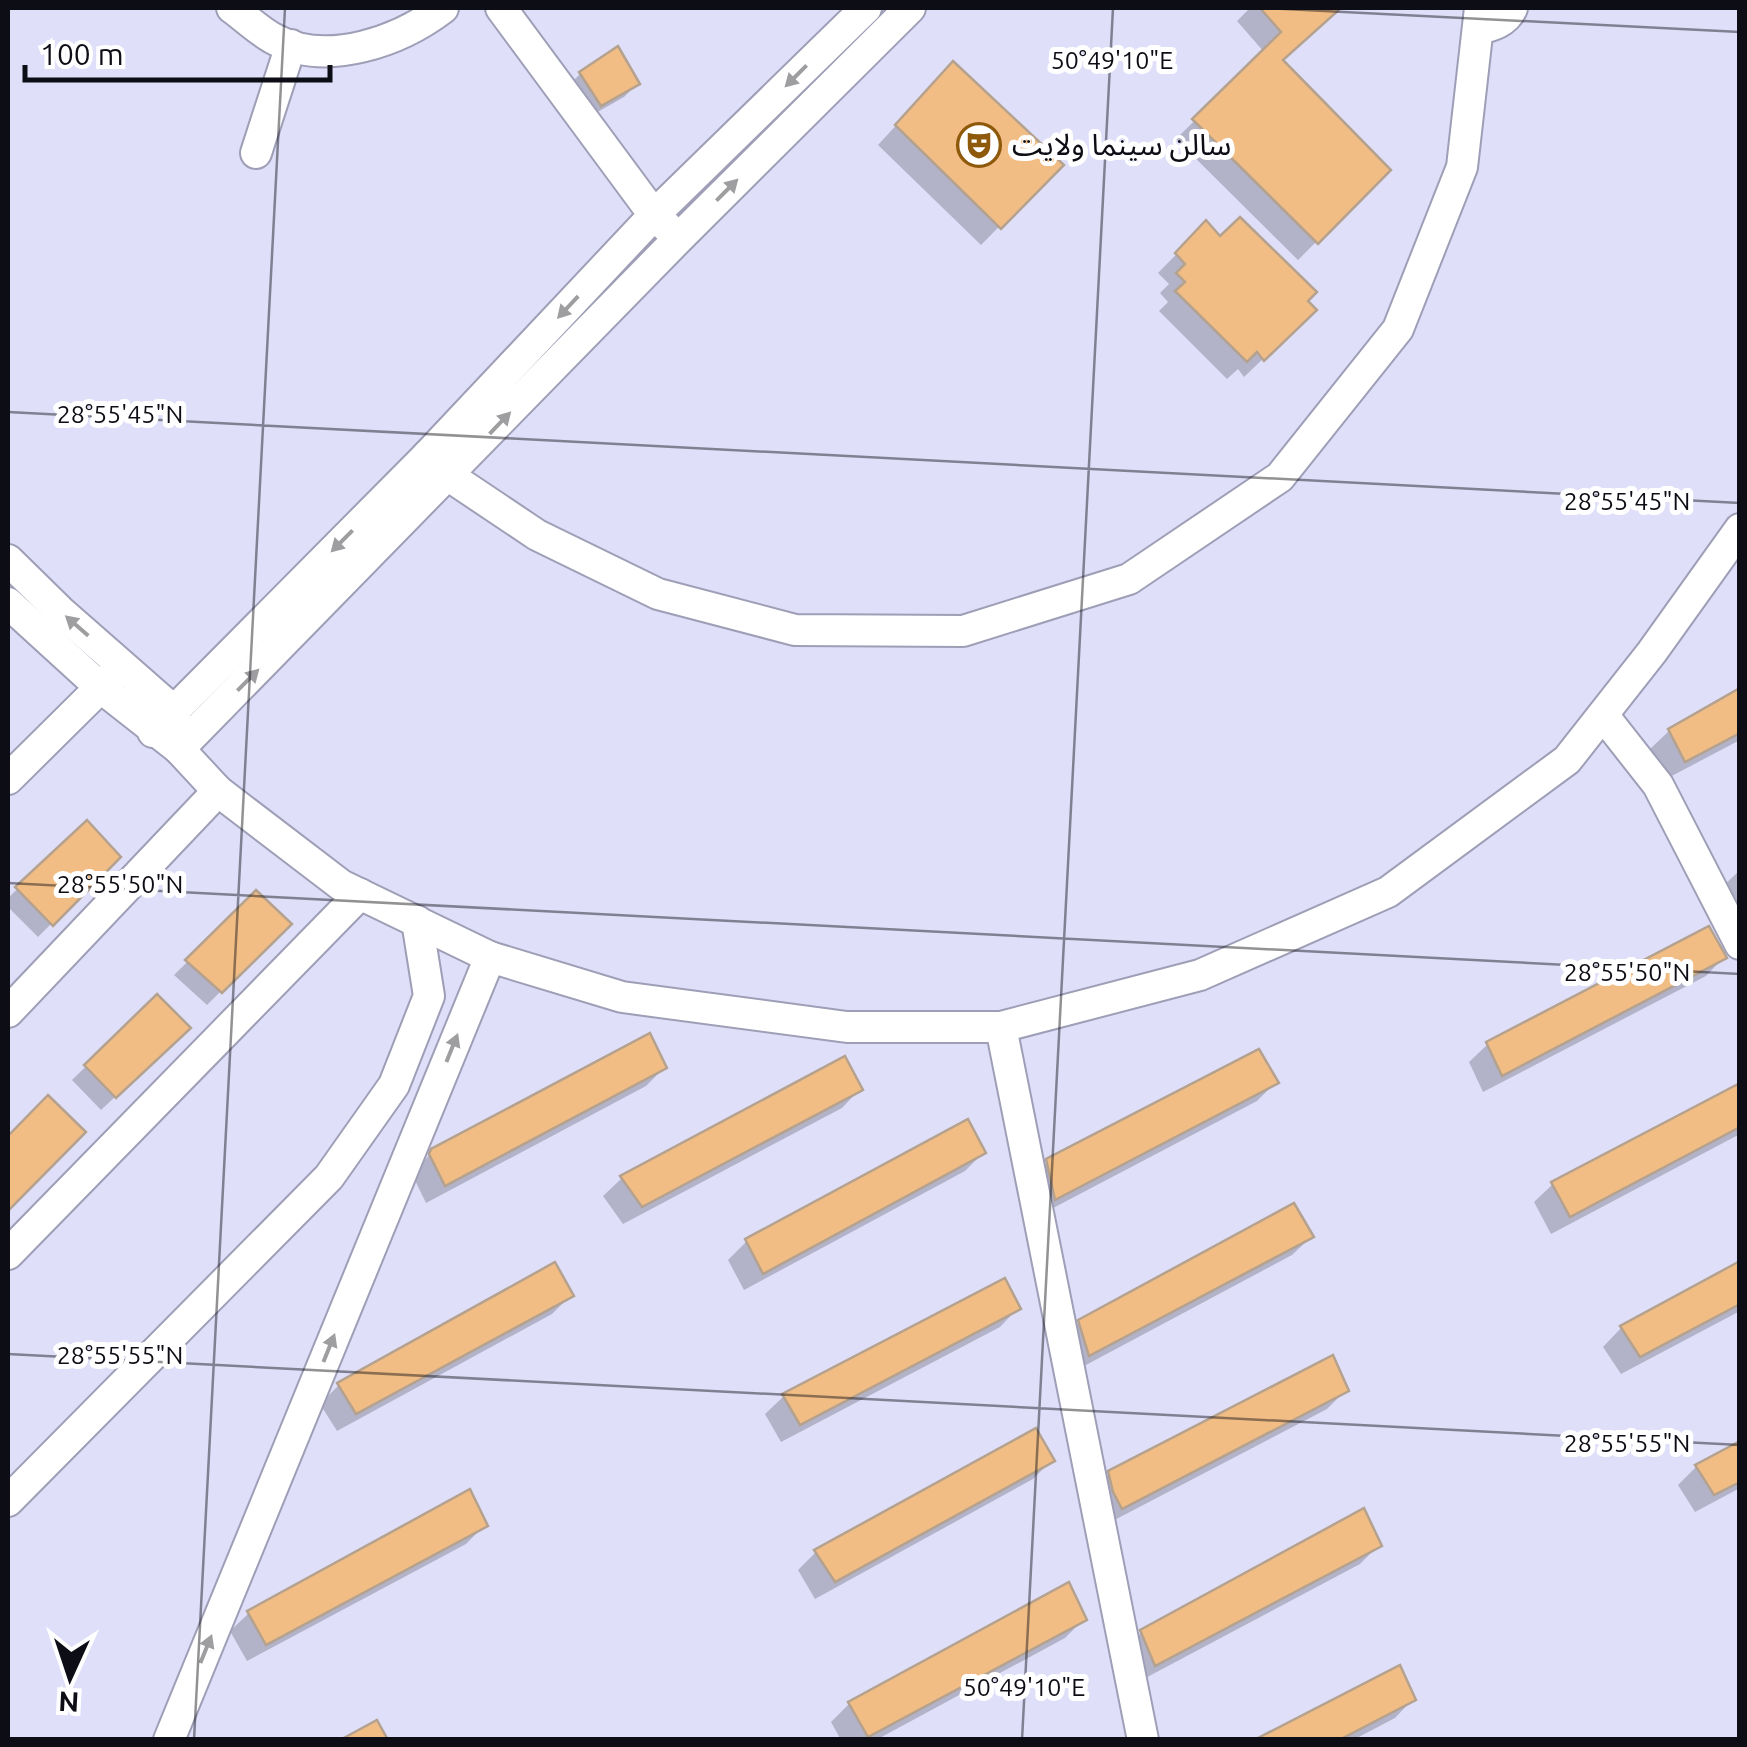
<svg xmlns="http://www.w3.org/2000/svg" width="1747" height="1747" font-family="Ubuntu,'Noto Sans Arabic',sans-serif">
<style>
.built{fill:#dfdffa}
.shadow{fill:#0003}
.building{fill:#f2bd84;stroke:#b4a28f;stroke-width:2.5}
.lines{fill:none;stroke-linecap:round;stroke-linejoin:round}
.minor-casing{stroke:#9e9eb6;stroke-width:34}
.minor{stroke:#fff;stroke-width:30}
.oneway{fill:#9e9ea1}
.ticks{fill:none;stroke:#0d0d15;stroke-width:2.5;stroke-opacity:0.45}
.labels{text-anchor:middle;stroke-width:10;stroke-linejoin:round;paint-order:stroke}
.poi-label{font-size:30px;fill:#0d0d15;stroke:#fff;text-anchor:start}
.ticks-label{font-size:25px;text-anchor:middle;fill:#0d0d15;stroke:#fff;stroke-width:10;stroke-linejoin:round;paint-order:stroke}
</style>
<rect width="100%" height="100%" fill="#eaeafe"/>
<path class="built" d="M 8,8 L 1739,8 L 1739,1739 L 8,1740 Z"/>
<g class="shadow">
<path d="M 1250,8 L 1338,8 L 1280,61 L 1388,170 L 1298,260 L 1176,139 L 1264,52 L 1237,21 Z"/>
<path d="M 581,73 L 637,84 L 624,97 L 587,118 L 567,87 Z"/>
<path d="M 935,83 L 1060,165 L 981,245 L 878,145 Z"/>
<path d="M 1206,224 L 1220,239 L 1314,310 L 1244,377 L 1238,369 L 1227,379 L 1159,311 L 1168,302 L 1160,293 L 1169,284 L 1158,273 Z"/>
<path d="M 1740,691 L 1740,740 L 1666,779 L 1650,749 L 1669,731 Z"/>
<path d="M 86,824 L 118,857 L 38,937 L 8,907 L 8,898 Z"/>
<path d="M 1740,870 L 1739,918 L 1720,889 Z"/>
<path d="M 256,894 L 288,924 L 207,1005 L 174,975 Z"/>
<path d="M 1724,957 L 1706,976 L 1483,1092 L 1469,1062 L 1488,1044 Z"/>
<path d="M 157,997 L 174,1042 L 101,1110 L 72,1080 Z"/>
<path d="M 664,1068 L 646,1086 L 426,1203 L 412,1174 L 433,1151 Z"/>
<path d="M 1276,1082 L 1257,1101 L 1036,1217 L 1029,1180 L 1048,1161 Z"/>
<path d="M 1740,1085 L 1740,1134 L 1551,1234 L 1534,1202 L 1553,1184 Z"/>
<path d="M 860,1089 L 842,1108 L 623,1224 L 603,1196 L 622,1178 Z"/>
<path d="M 983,1153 L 965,1171 L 744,1290 L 728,1260 L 747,1241 Z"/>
<path d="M 1311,1237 L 1292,1255 L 1071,1373 L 1061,1341 L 1080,1322 Z"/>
<path d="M 1740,1263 L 1740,1311 L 1621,1374 L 1603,1347 L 1621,1328 Z"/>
<path d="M 571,1295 L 552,1314 L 337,1431 L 320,1404 L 339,1385 Z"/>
<path d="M 1018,1308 L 1000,1327 L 781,1442 L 765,1414 L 784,1396 Z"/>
<path d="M 1346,1390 L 1327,1409 L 1103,1526 L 1091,1492 L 1110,1473 Z"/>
<path d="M 1740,1444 L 1740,1488 L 1695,1512 L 1678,1485 L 1696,1467 Z"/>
<path d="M 1052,1460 L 1033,1479 L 815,1599 L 798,1570 L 816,1552 Z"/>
<path d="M 485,1525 L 466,1544 L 247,1661 L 230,1631 L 249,1613 Z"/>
<path d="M 1379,1545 L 1360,1564 L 1136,1683 L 1123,1651 L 1142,1632 Z"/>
<path d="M 1084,1619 L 1065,1638 L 876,1740 L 841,1740 L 831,1722 L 849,1704 Z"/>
<path d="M 1413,1699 L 1395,1718 L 1353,1740 L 1260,1740 Z"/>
</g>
<g class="building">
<path d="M 1260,8 L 1341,8 L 1283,60 L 1391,170 L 1318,244 L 1192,119 L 1281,32 Z"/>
<path d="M 618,46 L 640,84 L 601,106 L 579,72 Z"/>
<path d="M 953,61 L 1064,165 L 1001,229 L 895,125 Z"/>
<path d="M 1240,217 L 1317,292 L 1308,301 L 1317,310 L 1264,361 L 1257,352 L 1247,362 L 1175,291 L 1185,282 L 1176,273 L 1185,264 L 1175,253 L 1206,220 L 1220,236 Z"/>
<path d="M 1740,688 L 1740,733 L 1685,762 L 1668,729 Z"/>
<path d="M 87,820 L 121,857 L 53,926 L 15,887 Z"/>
<path d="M 256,890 L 292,924 L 222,993 L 185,960 Z"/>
<path d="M 1709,926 L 1727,958 L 1502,1076 L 1486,1042 Z"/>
<path d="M 157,994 L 191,1028 L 116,1098 L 84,1065 Z"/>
<path d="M 650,1033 L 667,1068 L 445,1186 L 429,1154 L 431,1149 Z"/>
<path d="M 1259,1049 L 1279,1083 L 1055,1200 L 1046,1159 Z"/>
<path d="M 845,1056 L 863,1090 L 642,1207 L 620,1176 Z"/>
<path d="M 1740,1083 L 1740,1127 L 1570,1217 L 1551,1182 Z"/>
<path d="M 48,1095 L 86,1132 L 8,1211 L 8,1136 Z"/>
<path d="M 968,1119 L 986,1153 L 763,1274 L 745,1239 Z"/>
<path d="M 1294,1203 L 1314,1237 L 1089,1356 L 1078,1320 Z"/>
<path d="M 1740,1261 L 1740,1304 L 1640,1357 L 1620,1326 Z"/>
<path d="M 555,1262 L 574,1296 L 356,1414 L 337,1383 Z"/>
<path d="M 1005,1278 L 1021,1309 L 800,1425 L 782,1394 Z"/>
<path d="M 1333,1355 L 1349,1391 L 1122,1509 L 1113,1492 L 1108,1471 Z"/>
<path d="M 1036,1428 L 1055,1461 L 835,1582 L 814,1550 Z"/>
<path d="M 1740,1441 L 1740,1482 L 1714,1495 L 1695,1465 Z"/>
<path d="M 470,1489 L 488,1526 L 266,1645 L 247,1611 Z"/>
<path d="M 1364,1508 L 1382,1546 L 1155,1666 L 1140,1630 Z"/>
<path d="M 1069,1582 L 1087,1620 L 868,1737 L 848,1702 Z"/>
<path d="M 1400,1665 L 1416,1700 L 1339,1740 L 1254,1740 Z"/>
<path d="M 377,1720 L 388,1740 L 340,1740 Z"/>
</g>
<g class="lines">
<g class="minor-casing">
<g id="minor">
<path d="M 232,8 C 246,18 260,32 276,40 C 328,67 400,41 443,8"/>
<path d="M 501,8 L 654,215 L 668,228"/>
<path d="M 1478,29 C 1492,26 1506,22 1512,8"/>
<path d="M 256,153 L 291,45"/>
<path d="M 427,456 L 449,476 L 537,535 L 658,594 L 795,630 L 963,631 L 1129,579 L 1280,477 L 1398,329 L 1462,167 L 1480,8"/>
<path d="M 8,560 L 60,611 L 174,711 L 176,727"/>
<path d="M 8,603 L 100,687 L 179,749 L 218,791 L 341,885 L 490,957 L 622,997 L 847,1027 L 1001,1027 L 1200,975 L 1388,892 L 1567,760 L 1652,652 L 1740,529"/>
<path d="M 1603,715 L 1658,785 L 1740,944"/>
<path d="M 153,732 L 427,456 L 654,215 L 866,8"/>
<path d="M 179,749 L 679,238 L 910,8"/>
<path d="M 8,779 L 112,676"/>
<path d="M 8,1012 L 218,791"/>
<path d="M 1001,1027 L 1143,1740"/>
<path d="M 8,1254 L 360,894"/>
<path d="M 8,1501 L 329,1177 L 394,1085 L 429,996 L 417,921"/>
<path d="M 169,1740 L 490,957"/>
</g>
</g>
<use href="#minor" class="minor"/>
</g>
<defs><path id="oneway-solid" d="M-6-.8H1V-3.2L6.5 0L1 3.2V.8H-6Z" transform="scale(2.5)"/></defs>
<g class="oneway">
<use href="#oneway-solid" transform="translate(796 76) rotate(135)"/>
<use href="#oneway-solid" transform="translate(727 190) rotate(-45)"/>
<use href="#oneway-solid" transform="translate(568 307) rotate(133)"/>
<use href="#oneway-solid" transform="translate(500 423) rotate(-46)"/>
<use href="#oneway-solid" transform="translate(342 541) rotate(135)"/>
<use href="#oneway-solid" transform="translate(77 626) rotate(-139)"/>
<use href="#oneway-solid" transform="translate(248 680) rotate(-45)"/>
<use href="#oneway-solid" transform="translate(452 1048) rotate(-68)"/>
<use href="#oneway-solid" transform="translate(329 1348) rotate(-68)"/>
<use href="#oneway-solid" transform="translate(206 1649) rotate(-68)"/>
</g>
<path class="ticks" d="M 1267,8 L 1740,32M 8,412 L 1740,503M 8,883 L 1740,974M 8,1354 L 1740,1445M 194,1740 L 285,8M 1022,1740 L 1113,8"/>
<defs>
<g id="theatre-ring" transform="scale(2.25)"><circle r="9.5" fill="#fff" stroke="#8f590c" stroke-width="1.5"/><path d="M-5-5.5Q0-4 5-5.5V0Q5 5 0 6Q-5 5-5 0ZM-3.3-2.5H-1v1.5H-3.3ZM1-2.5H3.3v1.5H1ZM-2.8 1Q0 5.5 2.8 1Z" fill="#8f590c"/></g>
</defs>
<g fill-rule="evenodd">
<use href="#theatre-ring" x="979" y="145"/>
</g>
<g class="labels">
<g class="poi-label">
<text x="1012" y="155">سالن سینما ولایت</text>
</g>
</g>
<g class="ticks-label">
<text x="1112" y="69">50°49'10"E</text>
<text x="120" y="423">28°55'45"N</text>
<text x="1627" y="510">28°55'45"N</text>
<text x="120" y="893">28°55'50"N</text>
<text x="1627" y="981">28°55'50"N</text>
<text x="120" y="1364">28°55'55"N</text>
<text x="1627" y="1452">28°55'55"N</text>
<text x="1024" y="1696">50°49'10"E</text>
</g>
<rect width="1747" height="1747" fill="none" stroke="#0d0d15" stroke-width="20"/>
<g transform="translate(70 1677) rotate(183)" stroke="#ffffff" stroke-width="8" paint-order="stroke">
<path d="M0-8L18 38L0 25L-18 38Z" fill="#0d0d15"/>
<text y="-15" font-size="28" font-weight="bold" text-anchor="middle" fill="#0d0d15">N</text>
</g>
<path d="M25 65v15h305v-15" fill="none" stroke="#0d0d15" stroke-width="5"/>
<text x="40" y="65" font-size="30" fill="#0d0d15" stroke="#ffffff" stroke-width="8" paint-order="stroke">100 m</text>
</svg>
